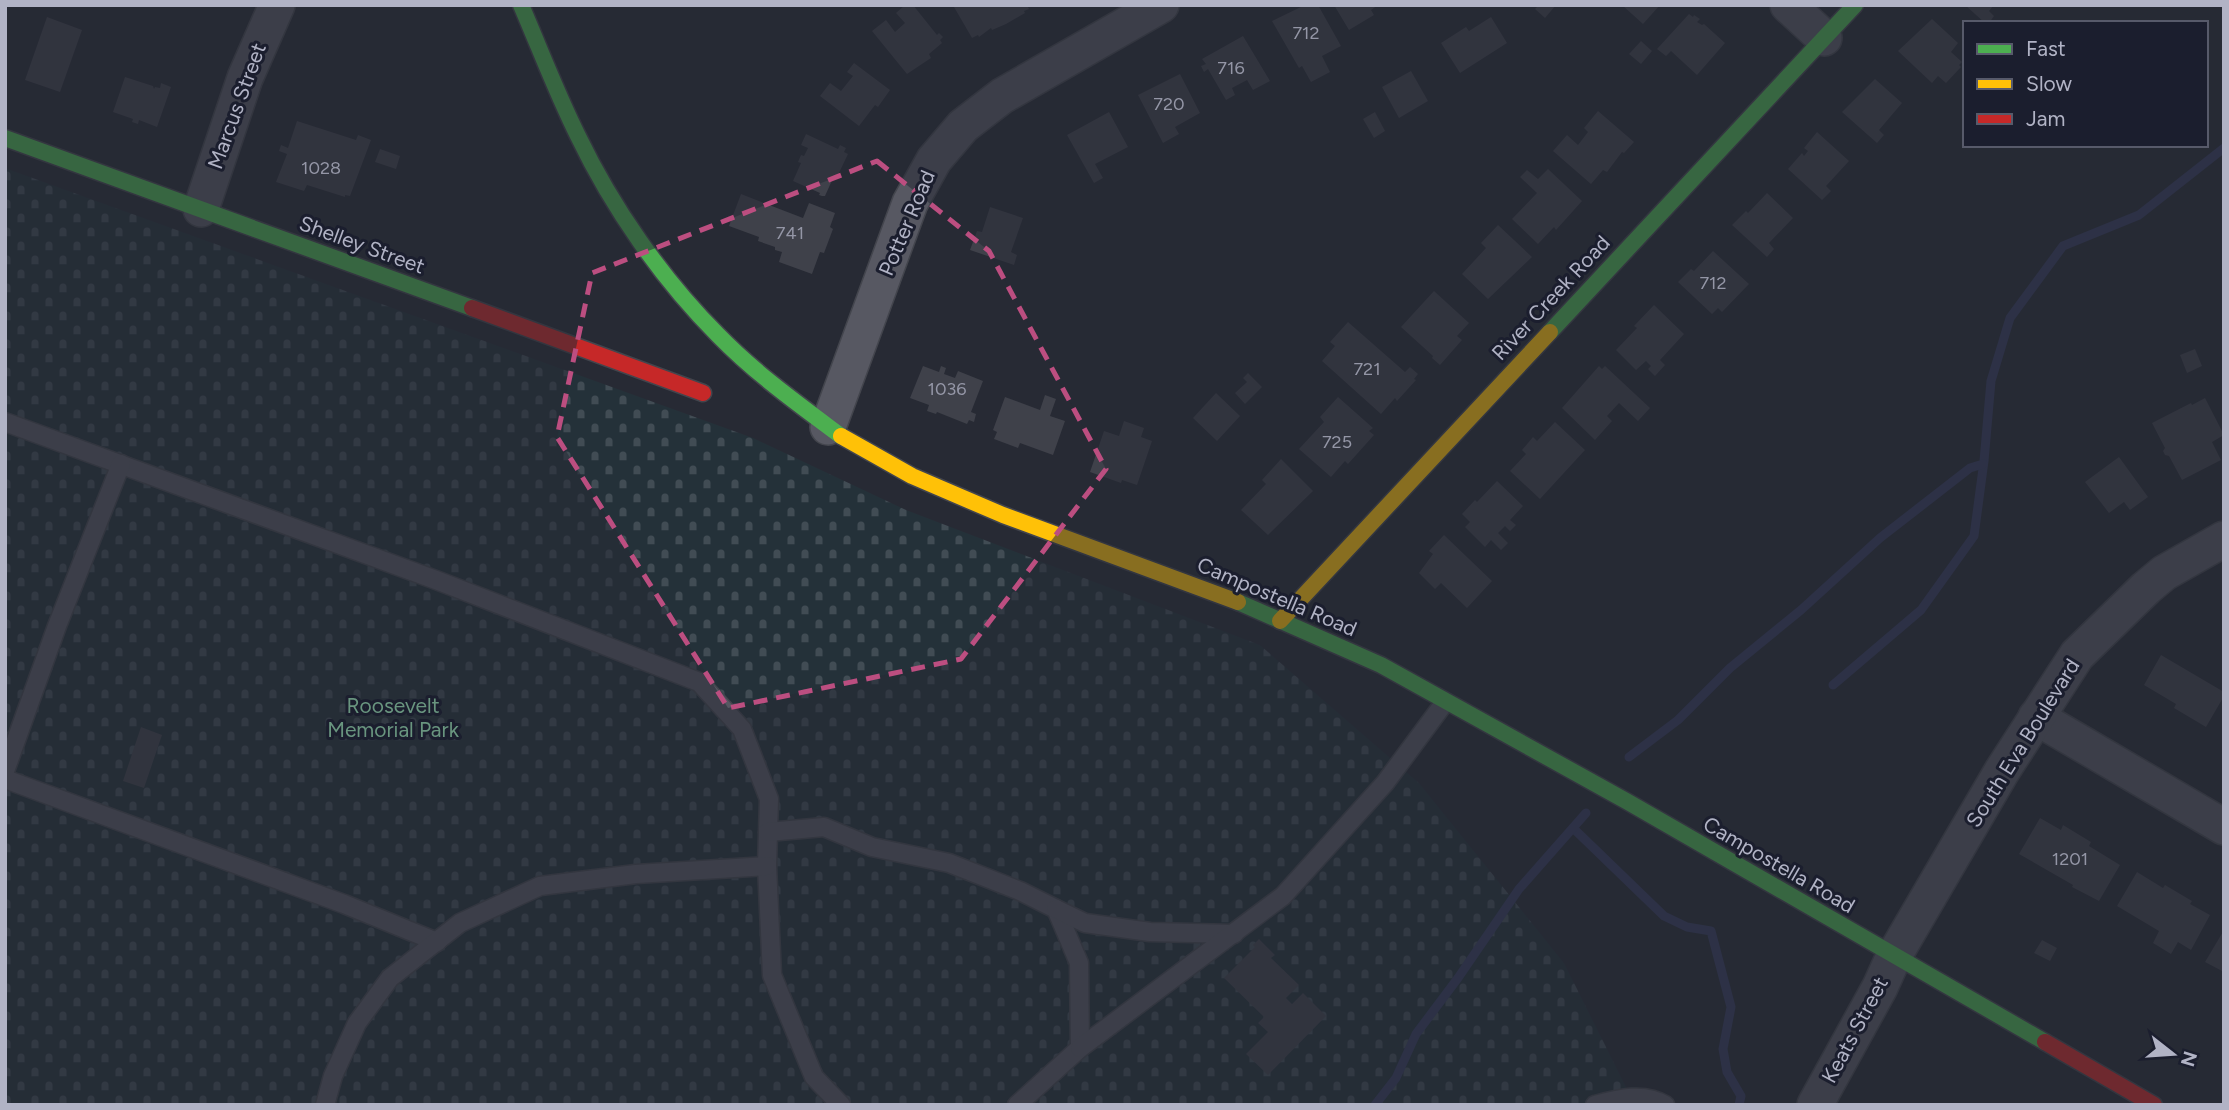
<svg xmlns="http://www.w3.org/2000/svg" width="2229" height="1110" font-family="Figtree,sans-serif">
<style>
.cemetery{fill:url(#cemetery-stones)}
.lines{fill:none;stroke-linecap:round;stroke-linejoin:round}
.stream{stroke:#353b5b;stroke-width:9}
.building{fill:#3f414a}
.lane-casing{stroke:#43454d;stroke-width:21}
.street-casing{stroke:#43454d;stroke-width:38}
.fast-casing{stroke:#43454d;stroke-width:19}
.slow-casing{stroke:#43454d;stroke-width:19}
.jam-casing{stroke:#43454d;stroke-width:19}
.lane{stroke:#575862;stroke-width:18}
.street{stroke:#575862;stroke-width:35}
.fast{stroke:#4caf50;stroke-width:16}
.slow{stroke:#ffc107;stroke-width:16}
.jam{stroke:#c62828;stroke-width:16}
.marked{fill:none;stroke:#bc4e80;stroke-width:5;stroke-dasharray:14 9;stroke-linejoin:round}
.labels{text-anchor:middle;stroke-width:6;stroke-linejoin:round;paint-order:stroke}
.number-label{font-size:18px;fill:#9496a6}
.street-label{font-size:21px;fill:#b1b3c5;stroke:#1b1e2e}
.park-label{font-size:21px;fill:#69957f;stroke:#1b1e2e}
</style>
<defs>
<pattern id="cemetery-stones" width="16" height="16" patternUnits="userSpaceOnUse" patternTransform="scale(1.75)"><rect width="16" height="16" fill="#243139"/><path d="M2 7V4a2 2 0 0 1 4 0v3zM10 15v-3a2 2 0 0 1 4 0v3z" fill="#414c54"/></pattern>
</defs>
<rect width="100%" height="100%" fill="#272a34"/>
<path class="cemetery" d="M 5,168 L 753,438 L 906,510 L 1260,645 L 1419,783 L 1564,963 L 1635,1105 L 5,1105 Z"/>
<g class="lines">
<g class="stream">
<path d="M 1833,685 L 1921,610 L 1974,536 L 1984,461 L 1991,381 L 2010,318 L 2063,246 L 2139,215 L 2224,148"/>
<path d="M 1629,757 L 1678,720 L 1730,668 L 1801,610 L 1880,538 L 1970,468 L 1983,464"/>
<path d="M 1573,828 L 1664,916 L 1687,927 L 1711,931 L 1731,1007 L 1723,1049 L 1727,1072 L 1741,1096 L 1739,1105"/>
<path d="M 1375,1105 L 1396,1078 L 1416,1034 L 1458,978 L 1519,889 L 1586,813"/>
</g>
</g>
<g class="building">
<path d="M 905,5 L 913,5 L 937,35 L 939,33 L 943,37 L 940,40 L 942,43 L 929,54 L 931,58 L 907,74 L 872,31 L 886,20 L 895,32 L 905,23 L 896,13 Z"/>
<path d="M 956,5 L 1027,5 L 1029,9 L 1024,11 L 1025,13 L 1006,24 L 992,30 L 991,28 L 979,37 L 978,35 L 972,38 L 954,7 Z"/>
<path d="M 1305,5 L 1318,5 L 1341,46 L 1322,56 L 1330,72 L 1311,82 L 1302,66 L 1299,68 L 1272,21 Z"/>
<path d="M 1334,5 L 1378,5 L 1371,10 L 1374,15 L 1349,30 Z"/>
<path d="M 1539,5 L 1556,5 L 1545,18 L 1535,9 Z"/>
<path d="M 1622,5 L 1660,5 L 1643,24 Z"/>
<path d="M 1965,5 L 1994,5 L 1989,11 L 1994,16 L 1989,23 L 1985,23 Z"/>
<path d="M 1689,14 L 1693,17 L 1694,15 L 1700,19 L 1697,22 L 1702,25 L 1704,24 L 1725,43 L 1697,75 L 1671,51 L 1666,56 L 1657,49 Z"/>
<path d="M 47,17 L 82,30 L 60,92 L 25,80 Z"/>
<path d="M 1491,17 L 1507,43 L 1460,73 L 1441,43 L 1466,27 L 1469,31 Z"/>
<path d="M 1932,19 L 1958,43 L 1951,52 L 1962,62 L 1959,65 L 1961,67 L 1946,83 L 1938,76 L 1932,83 L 1898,51 Z"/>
<path d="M 1243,36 L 1270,81 L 1253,90 L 1247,80 L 1232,88 L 1235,95 L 1226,100 L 1208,69 L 1204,72 L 1201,66 L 1206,64 L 1202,59 Z"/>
<path d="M 1641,41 L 1652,51 L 1641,64 L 1629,54 Z"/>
<path d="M 854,63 L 890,90 L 878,107 L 875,105 L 859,126 L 820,96 L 830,83 L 841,91 L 853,76 L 847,72 Z"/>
<path d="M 1411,71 L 1428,101 L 1399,118 L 1382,87 Z"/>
<path d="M 1180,74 L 1200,113 L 1175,127 L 1179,134 L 1163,143 L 1138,95 Z"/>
<path d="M 125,77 L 153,86 L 154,89 L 155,87 L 160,88 L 161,83 L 171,87 L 157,127 L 139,120 L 138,124 L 132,122 L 133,119 L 113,112 Z"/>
<path d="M 1875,79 L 1902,103 L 1879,130 L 1884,135 L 1877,143 L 1842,112 Z"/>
<path d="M 1598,111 L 1634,142 L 1624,153 L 1622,152 L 1607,172 L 1603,170 L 1591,184 L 1553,151 L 1567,135 L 1578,145 L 1588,132 L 1584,128 Z"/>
<path d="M 1109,112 L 1128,147 L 1095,164 L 1103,178 L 1094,183 L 1067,135 Z"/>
<path d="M 1375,112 L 1385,131 L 1374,138 L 1363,119 Z"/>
<path d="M 297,121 L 356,140 L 358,135 L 371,140 L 350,196 L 345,195 L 345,197 L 307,185 L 304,191 L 276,182 L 287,154 L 279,151 L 281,145 L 288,148 Z"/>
<path d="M 1817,132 L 1849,161 L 1826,186 L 1831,191 L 1822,200 L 1788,169 L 1802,153 L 1804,156 L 1808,151 L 1804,148 Z"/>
<path d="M 806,134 L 838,149 L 840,145 L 846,148 L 844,152 L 848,154 L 837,177 L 834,176 L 825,196 L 822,196 L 819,195 L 820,193 L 793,181 L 801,163 L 798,162 L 801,155 L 804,156 L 808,148 L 801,145 Z"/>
<path d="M 380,149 L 400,156 L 396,169 L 375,162 Z"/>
<path d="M 1548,169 L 1582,201 L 1556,230 L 1554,227 L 1538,244 L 1512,219 L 1537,193 L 1520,177 L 1527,170 L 1538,179 Z"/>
<path d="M 1767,193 L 1793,218 L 1769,243 L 1774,249 L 1767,257 L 1732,225 L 1746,211 L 1748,213 Z"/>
<path d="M 741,194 L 803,218 L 809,203 L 835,213 L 830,227 L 833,229 L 824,253 L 820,252 L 812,274 L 779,262 L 782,252 L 775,250 L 775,247 L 758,241 L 759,237 L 729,226 Z"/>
<path d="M 990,207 L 1023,218 L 1011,252 L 1017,255 L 1014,265 L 970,250 L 977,231 L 982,232 Z"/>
<path d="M 1498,225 L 1532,257 L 1488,299 L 1462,274 L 1486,248 L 1481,243 Z"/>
<path d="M 1713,251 L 1749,284 L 1722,312 L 1718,308 L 1712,314 L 1678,282 L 1691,269 L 1694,271 Z"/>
<path d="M 1434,291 L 1469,323 L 1457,336 L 1462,340 L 1440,365 L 1432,358 L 1433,356 L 1401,327 Z"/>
<path d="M 1654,305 L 1684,334 L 1660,360 L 1665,365 L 1655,376 L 1648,369 L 1651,366 L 1646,361 L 1636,370 L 1616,350 L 1637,328 L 1634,326 Z"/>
<path d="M 1348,322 L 1405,372 L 1410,367 L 1418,374 L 1414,379 L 1416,380 L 1397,401 L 1395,398 L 1381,414 L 1322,361 L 1335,346 L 1330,342 Z"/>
<path d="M 2195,349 L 2202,366 L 2187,373 L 2180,355 Z"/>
<path d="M 923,366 L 939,372 L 941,366 L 946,368 L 944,374 L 955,378 L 958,371 L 983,381 L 971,412 L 976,414 L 974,422 L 969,420 L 967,424 L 937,412 L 936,414 L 927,411 L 929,405 L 910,398 Z"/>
<path d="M 1599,366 L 1602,369 L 1605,366 L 1650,408 L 1638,421 L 1619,403 L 1607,416 L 1612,421 L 1595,440 L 1562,408 Z"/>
<path d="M 1248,373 L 1262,387 L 1245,404 L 1235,393 L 1247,382 L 1243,378 Z"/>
<path d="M 1216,393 L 1240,416 L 1217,441 L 1193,418 Z"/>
<path d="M 1045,395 L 1056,399 L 1050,416 L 1065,421 L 1053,455 L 1020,443 L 1018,448 L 994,439 L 997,432 L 993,430 L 1005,397 L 1040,410 Z"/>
<path d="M 1338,397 L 1373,428 L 1369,431 L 1374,435 L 1348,464 L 1345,461 L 1331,477 L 1299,449 L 1324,422 L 1320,417 Z"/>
<path d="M 2205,398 L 2224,435 L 2212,442 L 2221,460 L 2182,480 L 2169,456 L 2165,455 L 2163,451 L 2165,448 L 2152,423 L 2191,403 L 2192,405 Z"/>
<path d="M 1124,421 L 1144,428 L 1141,437 L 1152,441 L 1137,485 L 1122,480 L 1121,483 L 1090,472 L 1104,431 L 1119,436 Z"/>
<path d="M 1555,422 L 1585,450 L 1540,499 L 1510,471 L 1526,454 L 1522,450 L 1533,437 L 1537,441 Z"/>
<path d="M 2119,457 L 2148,497 L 2130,510 L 2124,502 L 2109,513 L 2085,482 Z"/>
<path d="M 1281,459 L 1313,491 L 1268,535 L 1241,510 L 1266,484 L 1262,480 Z"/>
<path d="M 1497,481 L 1523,506 L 1510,520 L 1516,525 L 1510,531 L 1505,526 L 1498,533 L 1508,543 L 1501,550 L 1491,540 L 1485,547 L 1465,527 L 1470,522 L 1462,514 L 1475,500 L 1477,502 Z"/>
<path d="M 1444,535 L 1492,581 L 1467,608 L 1441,583 L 1435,589 L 1419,573 L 1433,554 L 1429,551 Z"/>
<path d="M 2161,655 L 2224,692 L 2224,696 L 2206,727 L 2174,708 L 2176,704 L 2144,685 Z"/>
<path d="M 141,727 L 162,735 L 144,788 L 123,781 Z"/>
<path d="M 2040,818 L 2061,830 L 2063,825 L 2091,842 L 2089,846 L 2120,865 L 2099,901 L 2072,887 L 2073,885 L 2019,854 Z"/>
<path d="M 2137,872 L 2163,888 L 2165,885 L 2192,901 L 2190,904 L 2210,915 L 2191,950 L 2178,942 L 2171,954 L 2153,943 L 2159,931 L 2117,906 Z"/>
<path d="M 2224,930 L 2224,972 L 2205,962 Z"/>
<path d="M 1259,939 L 1275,955 L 1271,958 L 1299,985 L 1286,998 L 1292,1004 L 1303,993 L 1326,1016 L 1268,1075 L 1246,1054 L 1268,1032 L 1258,1023 L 1264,1017 L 1224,978 L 1255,947 L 1253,945 Z"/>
<path d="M 2042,940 L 2057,948 L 2050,961 L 2034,953 Z"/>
</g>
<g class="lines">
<g class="lane-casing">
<g id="lane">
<path d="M 5,422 L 436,580 L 699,682 L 742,729 L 769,799 L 767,866 L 772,975 L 814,1077 L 841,1105"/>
<path d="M 5,771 L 57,626 L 121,464"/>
<path d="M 5,779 L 344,904 L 437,942"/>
<path d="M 768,832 L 824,827 L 872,847 L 949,863 L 1020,891 L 1056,909 L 1079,963 L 1080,1048 L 1017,1105"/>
<path d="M 1056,909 L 1085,923 L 1150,932 L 1234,934"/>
<path d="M 1080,1048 L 1283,896 L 1385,783 L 1445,702"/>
<path d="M 325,1105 L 333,1076 L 357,1023 L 390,978 L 460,923 L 540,886 L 636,874 L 767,866"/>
<path d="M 1595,1105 C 1618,1099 1644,1092 1665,1105"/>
</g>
</g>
<g class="street-casing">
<g id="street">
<path d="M 1788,5 L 1824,38"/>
<path d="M 201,209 L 245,78 L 277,5"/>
<path d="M 828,427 L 910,203 L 934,160 L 963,126 L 1002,96 L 1161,5"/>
<path d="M 2036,717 L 2224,827"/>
<path d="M 1815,1105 L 1880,987 L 1894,956 L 2002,771 L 2077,655 L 2146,588 L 2164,573 L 2224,539"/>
</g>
</g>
<g class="fast-casing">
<g id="fast">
<path d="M 521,5 C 540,49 557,94 578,136 C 612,207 662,279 718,335 C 755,373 798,404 841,436"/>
<path d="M 5,138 L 472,308"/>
<path d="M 1550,332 L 1855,5"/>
<path d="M 1238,602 L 1381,665 L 1628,802 L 2045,1042"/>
</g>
</g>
<g class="slow-casing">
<g id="slow">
<path d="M 841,436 L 912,476 L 1003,515 L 1238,602"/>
<path d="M 1280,621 L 1550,332"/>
</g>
</g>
<g class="jam-casing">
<g id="jam">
<path d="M 472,308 L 703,393"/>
<path d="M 2045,1042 L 2154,1105"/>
</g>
</g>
<use href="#lane" class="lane"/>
<use href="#street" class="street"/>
<use href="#fast" class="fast"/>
<use href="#slow" class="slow"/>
<use href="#jam" class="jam"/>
</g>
<path d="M0 0H2229V1110H0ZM 877,161 L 989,251 L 1106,469 L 961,659 L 728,708 L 557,437 L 592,273 Z" fill="#272a34" fill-opacity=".55" fill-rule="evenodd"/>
<path class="marked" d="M 877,161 L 989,251 L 1106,469 L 961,659 L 728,708 L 557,437 L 592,273 Z"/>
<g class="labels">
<g class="number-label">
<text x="1306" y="39">712</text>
<text x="1231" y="74">716</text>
<text x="1169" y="110">720</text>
<text x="321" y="174">1028</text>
<text x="790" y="239">741</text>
<text x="1713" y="289">712</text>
<text x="1367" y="375">721</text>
<text x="947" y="395">1036</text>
<text x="1337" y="448">725</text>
<text x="2070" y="865">1201</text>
</g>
<g class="street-label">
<text transform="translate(237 106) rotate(-70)" y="7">Marcus Street</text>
<text transform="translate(907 223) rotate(-67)" y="7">Potter Road</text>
<text transform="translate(362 245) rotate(20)" y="7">Shelley Street</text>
<text transform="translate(1551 298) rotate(-47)" y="7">River Creek Road</text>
<text transform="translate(1277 597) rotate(23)" y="7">Campostella Road</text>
<text transform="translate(2023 743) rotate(-58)" y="7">South Eva Boulevard</text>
<text transform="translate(1779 865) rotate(30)" y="7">Campostella Road</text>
<text transform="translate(1855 1030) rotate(-62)" y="7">Keats Street</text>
</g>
<g class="park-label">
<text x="393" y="713">Roosevelt<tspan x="393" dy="24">Memorial Park</tspan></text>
</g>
</g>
<rect width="2229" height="1110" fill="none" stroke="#b1b3c5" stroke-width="14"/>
<rect x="1963" y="21" width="245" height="126" fill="#1b1e2e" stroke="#575a6a" stroke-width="2"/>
<rect x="1977" y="44" width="35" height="10" fill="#4caf50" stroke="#575a6a" stroke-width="2"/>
<text x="2026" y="56" font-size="21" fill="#b1b3c5">Fast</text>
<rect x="1977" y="79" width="35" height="10" fill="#ffc107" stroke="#575a6a" stroke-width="2"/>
<text x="2026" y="91" font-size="21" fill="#b1b3c5">Slow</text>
<rect x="1977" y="114" width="35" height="10" fill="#c62828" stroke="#575a6a" stroke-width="2"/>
<text x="2026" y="126" font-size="21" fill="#b1b3c5">Jam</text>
<g transform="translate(2173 1054) rotate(107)" stroke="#1b1e2e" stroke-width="5" paint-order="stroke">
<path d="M0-5L12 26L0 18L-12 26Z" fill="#b1b3c5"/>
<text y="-10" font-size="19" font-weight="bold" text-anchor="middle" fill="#b1b3c5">N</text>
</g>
</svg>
